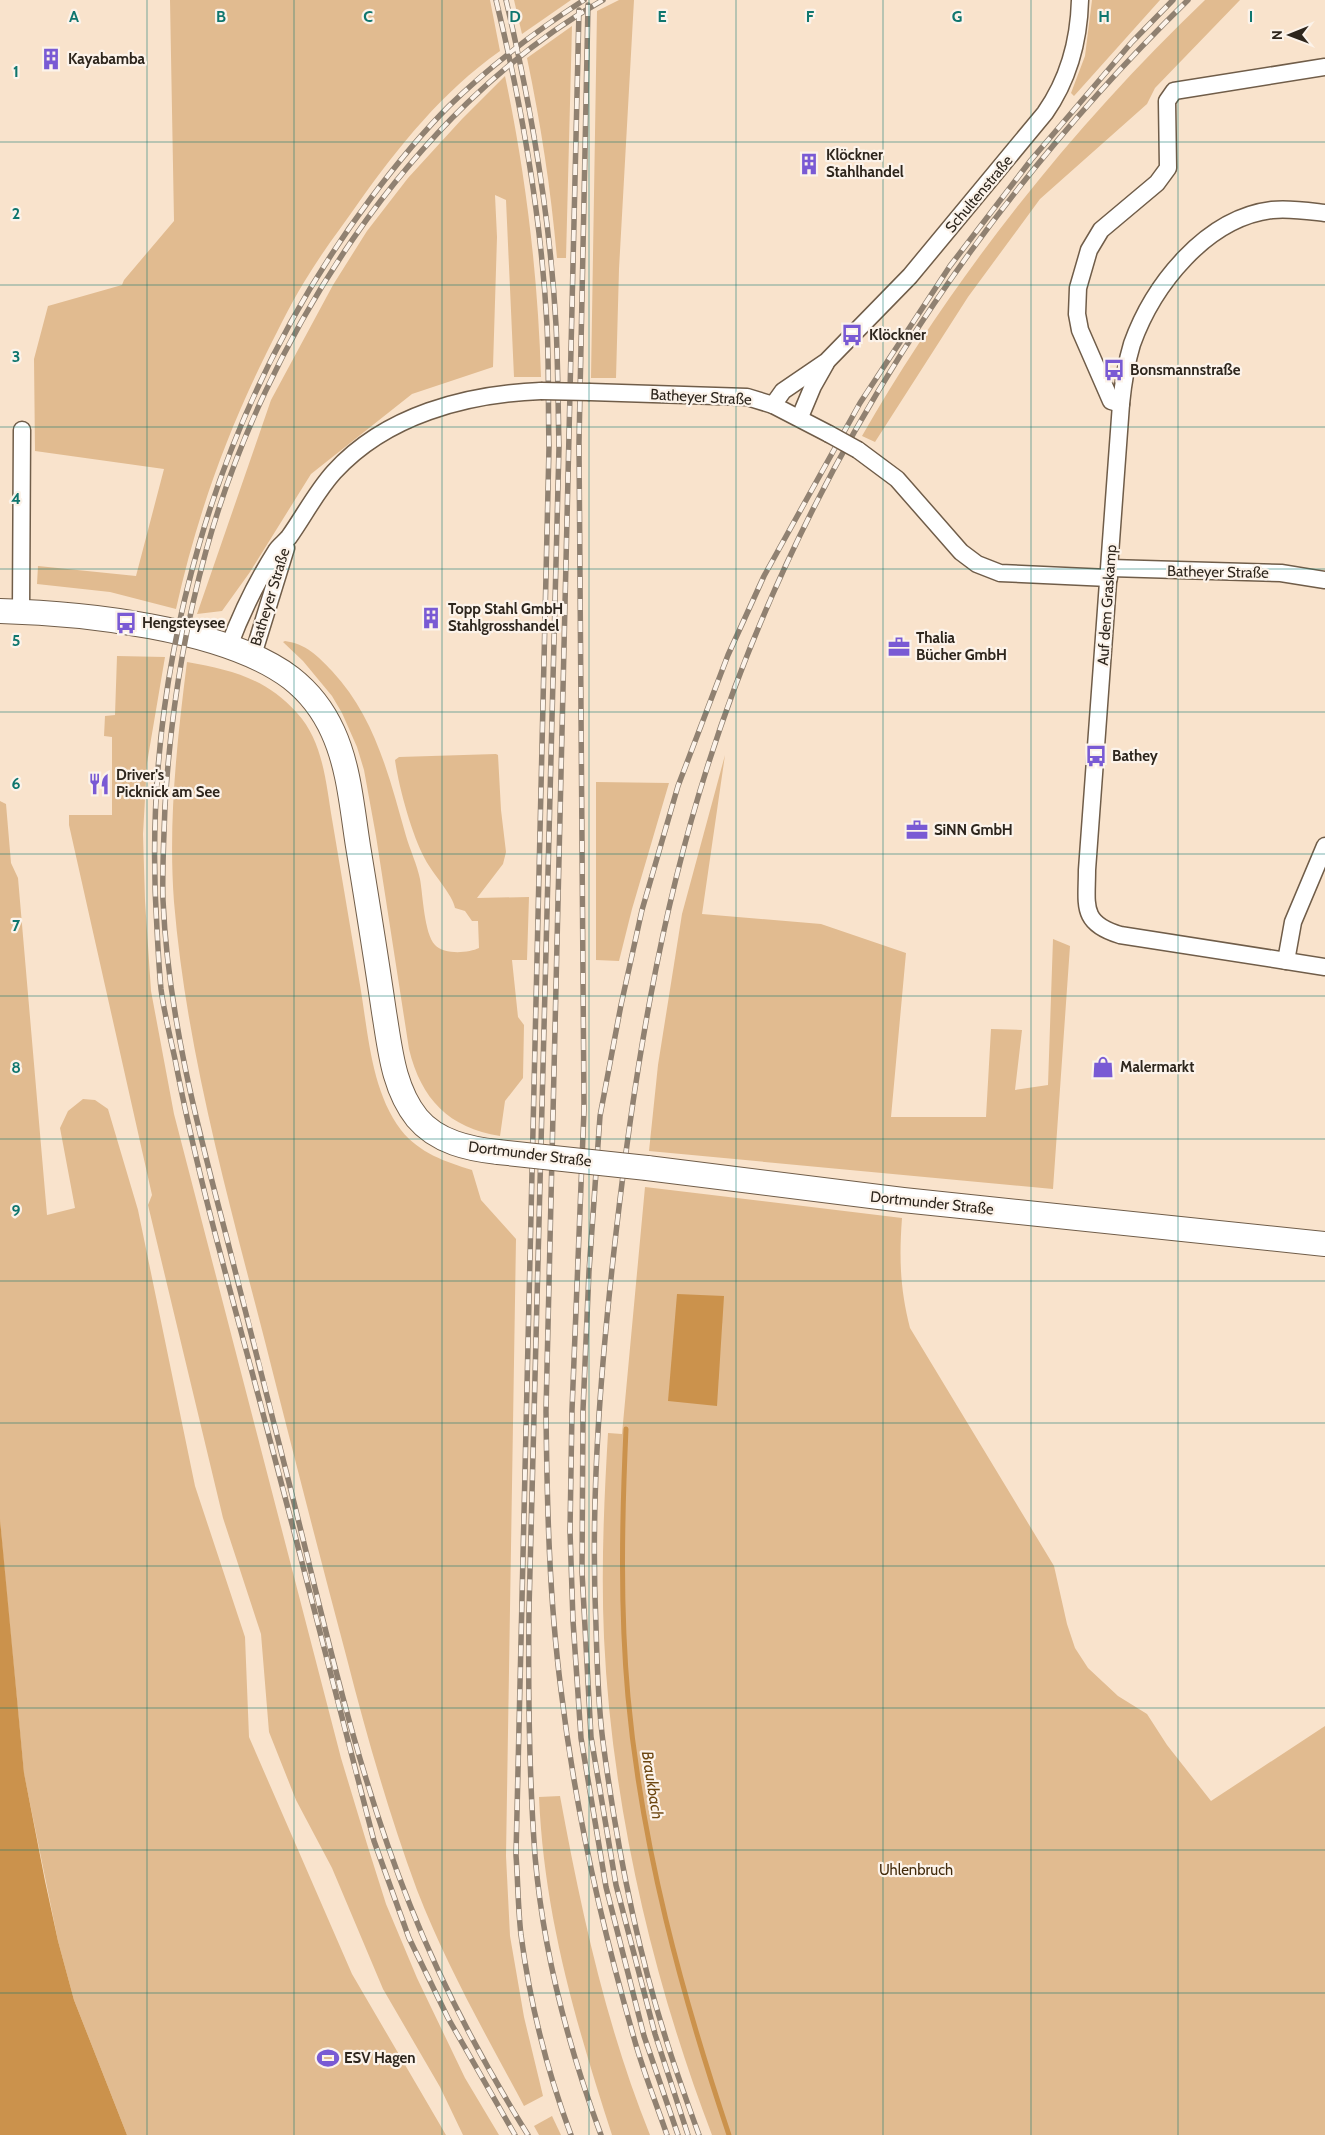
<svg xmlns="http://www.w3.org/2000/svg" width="1325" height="2135" font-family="Cabin,sans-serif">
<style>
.green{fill:#e1bb90}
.water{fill:#cb924c}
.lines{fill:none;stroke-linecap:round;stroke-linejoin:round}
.stream{stroke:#cb924c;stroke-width:5}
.minor-casing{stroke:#705d49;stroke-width:19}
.secondary-casing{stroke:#705d49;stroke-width:26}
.minor{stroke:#fff;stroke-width:16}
.secondary{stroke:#fff;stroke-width:24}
.rail-casing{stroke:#908171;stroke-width:5.5}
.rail{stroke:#fcf3ea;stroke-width:4;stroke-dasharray:11;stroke-linecap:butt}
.minor-bridge-casing{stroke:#705d49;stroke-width:19;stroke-linecap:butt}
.secondary-bridge-casing{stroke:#705d49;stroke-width:26;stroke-linecap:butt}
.minor-bridge{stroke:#fff;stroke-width:16}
.secondary-bridge{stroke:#fff;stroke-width:24}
.grid{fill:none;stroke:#0f766e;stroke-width:1;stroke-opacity:0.55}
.labels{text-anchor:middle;stroke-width:4.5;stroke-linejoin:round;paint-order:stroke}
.poi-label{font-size:15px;font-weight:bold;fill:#2e261d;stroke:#fcf3ea;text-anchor:start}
.street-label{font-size:15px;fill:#2e261d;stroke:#fcf3ea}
.park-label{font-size:15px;fill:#432b0c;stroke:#fcf3ea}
.water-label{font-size:16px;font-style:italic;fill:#6d4711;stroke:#fcf3ea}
.grid-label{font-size:16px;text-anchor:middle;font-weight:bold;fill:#0f766e;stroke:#fcf3ea;stroke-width:4.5;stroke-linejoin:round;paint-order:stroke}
</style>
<rect width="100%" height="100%" fill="#f9e3cc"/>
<g class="green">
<path d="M 170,0 L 490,0 L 500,51 C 442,92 399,146 359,202 C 343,225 326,247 311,271 C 294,297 280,326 266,354 C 225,437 196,519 176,609 L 110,592 L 37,584 L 38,566 L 136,576 L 164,469 L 35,451 L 34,359 L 48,306 L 122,285 L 124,280 L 174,221 Z"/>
<path d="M 514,0 L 571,0 L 522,34 Z"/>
<path d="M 619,0 L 634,0 L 619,269 L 616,378 L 591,378 L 597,11 Z"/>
<path d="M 1092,0 L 1160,0 L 1074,96 L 1071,93 L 1085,56 Z"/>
<path d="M 1205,0 L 1240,0 L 1155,88 L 1147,104 L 1040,199 L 968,297 L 875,442 L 862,436 C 953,277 1073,126 1205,0 Z"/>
<path d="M 572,26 L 566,258 L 557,258 C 551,190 541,125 527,58 Z"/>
<path d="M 505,76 C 526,175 538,276 541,377 L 514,377 L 506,200 L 495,195 L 497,237 L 493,367 L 412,394 L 311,474 L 250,572 L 222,611 L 197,614 L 271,400 L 333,285 L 367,231 L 408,178 L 462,119 Z"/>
<path d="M 285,641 C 306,644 318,656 332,671 C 375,717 389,776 406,836 C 410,850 417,864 420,879 C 423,895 424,933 435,945 C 444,955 469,953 479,948 L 478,921 L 472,921 L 465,911 L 455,908 C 453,895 432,873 425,859 C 412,835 399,788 395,760 L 399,757 L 496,754 L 498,755 L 501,810 L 506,852 L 503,864 L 477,898 L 529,897 L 527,960 L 512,960 L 518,1017 L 524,1025 L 523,1078 L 505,1101 L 500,1136 C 449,1128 421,1099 409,1049 L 376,836 L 364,770 L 357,747 L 342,713 L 332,696 L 303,661 L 283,642 Z"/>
<path d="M 117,656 L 165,657 L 147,763 L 143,834 L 145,901 L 151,991 L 174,1114 L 341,1758 L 367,1844 L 386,1904 L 417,1978 L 465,2078 L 499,2135 L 463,2135 L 440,2087 L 383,1989 L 332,1868 L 296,1800 L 269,1732 L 261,1634 L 223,1518 L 148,1205 L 152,1195 L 69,825 L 69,815 L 112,815 L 112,737 L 104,736 L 105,716 L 115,715 Z"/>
<path d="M 187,662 C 231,670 266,678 297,713 C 323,741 326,783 332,819 C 341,872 350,926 359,979 C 368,1029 370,1089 401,1130 C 419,1153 446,1162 472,1170 L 481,1200 L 516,1239 L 506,1856 L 510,1936 L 524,2017 L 543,2096 L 524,2106 C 486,2035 446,1965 417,1890 C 389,1814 367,1737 347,1659 C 323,1569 300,1479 277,1389 C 237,1228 188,1068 174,902 C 168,822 177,741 187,662 Z"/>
<path d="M 725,755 L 702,914 L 821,924 L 906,953 L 891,1117 L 986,1117 L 991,1029 L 1022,1030 L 1015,1090 L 1048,1085 L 1053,939 L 1070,946 L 1053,1189 L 649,1151 L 658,1065 L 682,914 Z"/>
<path d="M 596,782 L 669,783 L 632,909 L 619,961 L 596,960 Z"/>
<path d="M 0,801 L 6,804 L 11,863 L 18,878 L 47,1215 L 75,1208 L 60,1128 L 68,1111 L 83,1099 L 95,1100 L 108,1109 L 138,1210 L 195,1486 L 245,1637 L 249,1737 L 352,1974 L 446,2135 L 127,2135 L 74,2000 L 58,1941 L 24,1774 L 4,1567 L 0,1519 Z"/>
<path d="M 645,1187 L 902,1218 C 899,1258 900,1289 910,1328 L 1054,1566 L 1067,1624 L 1075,1648 L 1088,1668 L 1118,1696 L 1147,1714 L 1167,1745 L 1211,1801 L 1325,1726 L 1325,2135 L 712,2135 C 652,1978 612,1806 604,1638 C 601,1569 604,1501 608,1433 L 622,1434 Z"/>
<path d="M 560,1796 C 581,1910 606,2026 650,2135 L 612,2135 C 576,2024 544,1915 539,1797 Z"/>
<path d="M 552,2116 L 561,2135 L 539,2135 L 534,2126 Z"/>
</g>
<g class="water">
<path d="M 677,1294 L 724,1296 L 717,1406 L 668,1401 Z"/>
<path d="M 0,1519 L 24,1773 L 45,1881 L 58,1941 L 74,2000 L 127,2135 L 0,2135 Z"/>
</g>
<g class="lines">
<path class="stream" d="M 626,1429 C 622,1518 620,1608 628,1697 C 642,1848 681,1992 729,2135"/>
<g class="minor-casing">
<g id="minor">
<path d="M 1325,213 C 1308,211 1289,208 1272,210 C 1206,218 1153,285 1132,344 C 1126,364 1123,384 1121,404 L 1087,870 C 1087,905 1080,923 1120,935 L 1325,967"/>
<path d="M 590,392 L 747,397 L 773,405 L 829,434"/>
<path d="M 1121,404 L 1111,401 L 1080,330 L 1077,314 L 1078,288 L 1089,250 L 1101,230 L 1157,183 L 1168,168 L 1167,101 L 1174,91 L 1325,67"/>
<path d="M 773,405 L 783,391 L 827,361 L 910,276 L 1045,113 C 1068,80 1079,40 1080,0"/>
<path d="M 800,417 L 813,386 L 826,363"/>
<path d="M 858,450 L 897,479 L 961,552 L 977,564 L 1000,573 L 1109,578"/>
<path d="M 1110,568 L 1281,573 L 1325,580"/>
<path d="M 21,612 L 22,430"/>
<path d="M 229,646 C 241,614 257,581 276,551 C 279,546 285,542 289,537 C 304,516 316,492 334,472 C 386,415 466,394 541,391"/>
<path d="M 253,655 L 286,548"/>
<path d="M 1286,961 L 1293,922 L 1325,846"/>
</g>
</g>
<g class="secondary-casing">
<g id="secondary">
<path d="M 0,611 C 82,613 225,628 291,678 C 309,692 324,712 333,732 C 349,767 352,808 358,846 C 367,901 376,957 384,1012 C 390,1048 393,1088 417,1118 C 437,1142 469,1149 498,1152"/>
<path d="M 647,1168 L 903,1200 L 1325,1244"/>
</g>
</g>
<use href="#minor" class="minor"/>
<use href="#secondary" class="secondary"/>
<g class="rail-casing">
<g id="rail">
<path d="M 496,0 C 522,106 541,216 547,325 C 549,366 548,406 549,447 L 516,1855 C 518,1882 518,1909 521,1935 C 530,2003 547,2071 571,2135"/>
<path d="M 506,0 C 531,106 550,216 556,325 C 558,366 558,406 559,447 L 529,1610 C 528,1692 529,1774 535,1856 C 543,1950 568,2046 601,2135"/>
<path d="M 588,5 L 579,443 L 584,1110 L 572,1410 L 570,1531 L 573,1621 L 581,1738 L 606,1887 L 644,2036 L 678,2135"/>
<path d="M 579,10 L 546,1411 C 547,1504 549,1597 561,1690 C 575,1808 601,1924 634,2038 C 643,2071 656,2103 667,2135"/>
<path d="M 515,2135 L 448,2018 L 409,1938 L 374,1841 C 333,1685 294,1528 252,1372 C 224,1268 195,1164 175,1059 C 170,1036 164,1012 161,989 C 159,969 158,949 157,929 C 140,670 215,406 371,198 C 395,166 421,134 449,106 C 491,65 536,31 584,0"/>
<path d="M 528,2135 C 482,2061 442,1986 410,1905 C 353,1763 322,1611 284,1463 C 265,1387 246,1311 226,1235 C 197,1125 168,1015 163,900 C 162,869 164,837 165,806 C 170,720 183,634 206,551 C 264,341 410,109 603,0"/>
<path d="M 688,2135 L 655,2034 L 616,1885 L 591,1737 L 582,1572 L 583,1410 L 589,1271 L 600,1116 L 621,1005 L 642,910 L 678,786 L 728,655 L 764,576 L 860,403 L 950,266 L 1031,160 L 1132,42 L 1173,0"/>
<path d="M 699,2135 C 687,2102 675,2069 665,2036 C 635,1941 616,1841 603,1742 C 598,1704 597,1665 596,1626 C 590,1495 601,1364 616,1233 C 634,1076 659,919 707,768 C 799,478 971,212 1188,0"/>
</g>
</g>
<use href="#rail" class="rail"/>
<g class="minor-bridge-casing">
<g id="minor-bridge">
<path d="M 541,391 L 590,392"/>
<path d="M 829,434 L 858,450"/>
</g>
</g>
<g class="secondary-bridge-casing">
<path id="secondary-bridge" d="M 498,1152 L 647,1168"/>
</g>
<use href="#minor-bridge" class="minor-bridge"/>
<use href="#secondary-bridge" class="secondary-bridge"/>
</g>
<path class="grid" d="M 147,0 L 147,2135M 294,0 L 294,2135M 442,0 L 442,2135M 589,0 L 589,2135M 736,0 L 736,2135M 883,0 L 883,2135M 1031,0 L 1031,2135M 1178,0 L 1178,2135M 0,142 L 1325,142M 0,285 L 1325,285M 0,427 L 1325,427M 0,569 L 1325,569M 0,712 L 1325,712M 0,854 L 1325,854M 0,996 L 1325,996M 0,1139 L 1325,1139M 0,1281 L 1325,1281M 0,1423 L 1325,1423M 0,1566 L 1325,1566M 0,1708 L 1325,1708M 0,1850 L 1325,1850M 0,1993 L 1325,1993"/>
<defs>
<g id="building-bare" transform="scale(1.725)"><path d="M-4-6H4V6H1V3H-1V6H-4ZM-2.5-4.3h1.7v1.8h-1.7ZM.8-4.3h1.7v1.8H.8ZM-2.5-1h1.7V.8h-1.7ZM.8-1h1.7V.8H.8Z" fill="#795ad4" stroke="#fcf3ea" stroke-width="2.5" paint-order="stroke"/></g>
<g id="bus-bare" transform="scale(1.725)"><path d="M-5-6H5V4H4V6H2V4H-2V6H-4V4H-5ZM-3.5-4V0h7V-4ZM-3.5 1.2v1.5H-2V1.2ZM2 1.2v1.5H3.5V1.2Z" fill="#795ad4" stroke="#fcf3ea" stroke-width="2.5" paint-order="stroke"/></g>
<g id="office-bare" transform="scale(1.725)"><path d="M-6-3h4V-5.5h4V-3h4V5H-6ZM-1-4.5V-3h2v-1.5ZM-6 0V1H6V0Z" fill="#795ad4" stroke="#fcf3ea" stroke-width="2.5" paint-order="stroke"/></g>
<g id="restaurant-bare" transform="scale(1.725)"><path d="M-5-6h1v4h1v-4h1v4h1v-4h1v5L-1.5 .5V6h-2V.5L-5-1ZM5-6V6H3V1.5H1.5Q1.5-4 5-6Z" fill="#795ad4" stroke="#fcf3ea" stroke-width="2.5" paint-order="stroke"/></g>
<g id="shop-bare" transform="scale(1.725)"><path d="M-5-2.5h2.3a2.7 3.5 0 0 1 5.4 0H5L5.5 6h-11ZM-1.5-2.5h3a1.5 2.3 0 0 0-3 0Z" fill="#795ad4" stroke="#fcf3ea" stroke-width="2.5" paint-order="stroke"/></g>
<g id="stadium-bare" transform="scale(1.725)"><path d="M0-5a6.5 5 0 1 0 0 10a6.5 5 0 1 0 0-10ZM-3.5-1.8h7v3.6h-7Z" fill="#795ad4" stroke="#fcf3ea" stroke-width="2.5" paint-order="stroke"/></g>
</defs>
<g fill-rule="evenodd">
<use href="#building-bare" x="51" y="59"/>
<use href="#building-bare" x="809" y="164"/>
<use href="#bus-bare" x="852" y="335"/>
<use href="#bus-bare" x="1114" y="370"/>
<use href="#building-bare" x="431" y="618"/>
<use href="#bus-bare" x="126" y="623"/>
<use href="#office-bare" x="899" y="647"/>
<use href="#bus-bare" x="1096" y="756"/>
<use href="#restaurant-bare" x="99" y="784"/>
<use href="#office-bare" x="917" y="830"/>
<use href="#shop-bare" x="1103" y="1067"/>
<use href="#stadium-bare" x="328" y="2058"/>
</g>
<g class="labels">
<g class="poi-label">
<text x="68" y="64">Kayabamba</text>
<text x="826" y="160">Klöckner<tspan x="826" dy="17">Stahlhandel</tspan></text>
<text x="869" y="340">Klöckner</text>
<text x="1130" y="375">Bonsmannstraße</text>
<text x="448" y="614">Topp Stahl GmbH<tspan x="448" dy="17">Stahlgrosshandel</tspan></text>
<text x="142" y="628">Hengsteysee</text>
<text x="916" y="643">Thalia<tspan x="916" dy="17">Bücher GmbH</tspan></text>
<text x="1112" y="761">Bathey</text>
<text x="116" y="780">Driver's<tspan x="116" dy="17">Picknick am See</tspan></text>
<text x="934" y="835">SiNN GmbH</text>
<text x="1120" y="1072">Malermarkt</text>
<text x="344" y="2063">ESV Hagen</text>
</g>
<g class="street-label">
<text transform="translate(979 194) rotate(-50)" y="5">Schultenstraße</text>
<text transform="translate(701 397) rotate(3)" y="5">Batheyer Straße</text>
<text transform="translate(1218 572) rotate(1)" y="5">Batheyer Straße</text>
<text transform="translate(270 597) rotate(-73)" y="5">Batheyer Straße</text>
<text transform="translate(1107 605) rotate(-86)" y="5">Auf dem Graskamp</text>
<text transform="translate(530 1154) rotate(7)" y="5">Dortmunder Straße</text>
<text transform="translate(932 1203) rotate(6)" y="5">Dortmunder Straße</text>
</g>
<g class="park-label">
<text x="916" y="1875">Uhlenbruch</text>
</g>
<g class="water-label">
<text transform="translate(653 1785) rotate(81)" y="6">Braukbach</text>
</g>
</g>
<g class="grid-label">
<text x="74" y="22">A</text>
<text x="221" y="22">B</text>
<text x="368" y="22">C</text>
<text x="515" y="22">D</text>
<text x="662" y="22">E</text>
<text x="810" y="22">F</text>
<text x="957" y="22">G</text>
<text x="1104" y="22">H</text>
<text x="1251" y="22">I</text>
<text x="16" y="77">1</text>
<text x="16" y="219">2</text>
<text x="16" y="362">3</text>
<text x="16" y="504">4</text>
<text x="16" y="646">5</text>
<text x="16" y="789">6</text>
<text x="16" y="931">7</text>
<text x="16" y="1073">8</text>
<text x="16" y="1216">9</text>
</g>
<g transform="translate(1290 35) rotate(269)" stroke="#fcf3ea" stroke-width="4" paint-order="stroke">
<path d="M0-4L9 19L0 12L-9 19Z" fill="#2e261d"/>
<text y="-8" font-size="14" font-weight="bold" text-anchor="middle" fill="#2e261d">N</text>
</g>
</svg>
